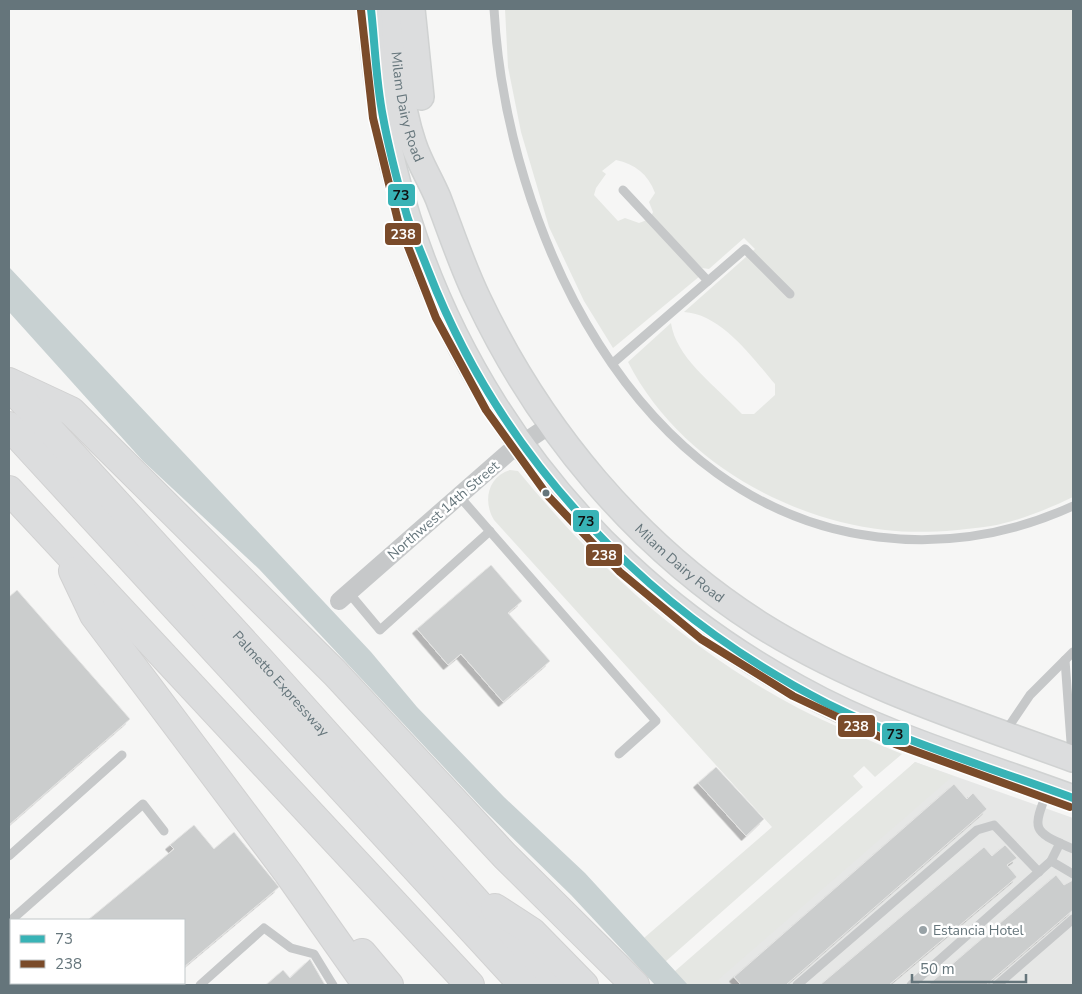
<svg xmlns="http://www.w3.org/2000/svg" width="1082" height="994" font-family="'Nunito Sans',sans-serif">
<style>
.built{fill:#e6e7e6}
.green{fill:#e5e7e3}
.water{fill:#c8d1d2}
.building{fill:#cbcdcd;stroke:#e5e5e4;filter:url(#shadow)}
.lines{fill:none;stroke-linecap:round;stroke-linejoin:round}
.secondary-casing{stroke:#d0d2d2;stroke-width:28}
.highway-casing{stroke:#d1d1d1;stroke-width:30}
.lane{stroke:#c6c8c9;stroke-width:9}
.street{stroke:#c6c8c9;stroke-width:18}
.secondary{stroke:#dcddde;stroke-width:25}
.highway{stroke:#dcddde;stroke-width:28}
.bus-1-casing{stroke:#fff;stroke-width:11}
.bus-2-casing{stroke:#fff;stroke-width:11}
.bus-1{stroke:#38b3b6;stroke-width:8}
.bus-2{stroke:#7a4b2a;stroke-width:8}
.bus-dot{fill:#65757b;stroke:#fff;stroke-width:2}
.poi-dot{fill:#98a2a6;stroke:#fff;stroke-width:2}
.labels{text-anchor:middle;stroke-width:5;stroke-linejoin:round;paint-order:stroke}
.street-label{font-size:14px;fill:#65757b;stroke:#fff}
.poi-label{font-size:14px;fill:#65757b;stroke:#fff;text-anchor:start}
.line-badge{stroke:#fff;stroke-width:2}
.badge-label{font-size:14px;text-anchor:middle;font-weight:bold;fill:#fff}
.pale-badge-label{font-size:14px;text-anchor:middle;font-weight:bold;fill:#111}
</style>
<defs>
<filter id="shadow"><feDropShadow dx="-4.5" dy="4.5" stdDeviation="0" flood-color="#0004"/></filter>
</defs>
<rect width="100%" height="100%" fill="#f6f6f5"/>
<path class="built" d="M 915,762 L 1073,818 L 1073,985 L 688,985 Z"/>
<g class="green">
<path d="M 505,9 L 1073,9 L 1073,497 C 1048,509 1019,521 991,526 C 957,531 919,534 885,530 C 781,518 676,456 628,362 L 671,323 C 676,357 712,383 735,407 L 742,414 L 754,414 L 775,395 L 775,384 C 752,357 721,314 684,312 L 755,249 L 744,238 L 709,269 L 702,268 L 651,216 L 653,212 L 649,202 L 655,193 C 648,174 635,164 616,160 L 602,171 L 606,174 L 596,188 L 594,195 L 618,221 L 625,218 L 639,223 L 647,220 L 700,276 L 613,348 L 584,301 L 549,227 L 521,132 L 508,67 Z"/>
<path d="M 510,470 L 518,471 C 598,568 685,648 798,708 C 831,725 867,739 902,754 L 875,777 L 864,766 L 853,776 L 863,787 L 665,962 L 644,938 L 772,827 L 494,520 C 483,502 487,477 510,470 Z"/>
<path d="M 915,762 L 953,776 L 718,980 L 723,985 L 688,985 L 674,972 Z"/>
</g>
<path class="water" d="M 9,267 L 371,652 L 417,707 L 504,797 L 585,873 L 688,985 L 655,985 L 571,895 L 483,809 L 259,569 L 143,461 L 9,312 Z"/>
<g class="building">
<path d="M 491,565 L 522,601 L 508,613 L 550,661 L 503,702 L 461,654 L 448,665 L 417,629 Z"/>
<path d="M 17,590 L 130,719 L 9,825 L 9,597 Z"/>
<path d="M 716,767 L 764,819 L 746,836 L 698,783 Z"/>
<path d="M 954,784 L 967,799 L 973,793 L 987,809 L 786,985 L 741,985 L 734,977 Z"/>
<path d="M 194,825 L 214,849 L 234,832 L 279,887 L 184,967 L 184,920 L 88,920 L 174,849 L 170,845 Z"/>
<path d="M 1005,845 L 1017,858 L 1007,865 L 1017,877 L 889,985 L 820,985 L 984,847 L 992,856 Z"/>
<path d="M 1056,875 L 1064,885 L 1073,880 L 1073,910 L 986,985 L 928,985 Z"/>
<path d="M 310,959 L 325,985 L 266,985 L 283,970 L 290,978 Z"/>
</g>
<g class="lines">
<g class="secondary-casing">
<g id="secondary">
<path d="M 371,9 C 384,298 545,550 798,688 C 884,736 981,764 1073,798"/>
<path id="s1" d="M 394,9 C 396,52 399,102 413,143 C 419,162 430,179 438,198 C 451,232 462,266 478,299 C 540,430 636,545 759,624 C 856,685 966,720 1073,759"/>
<path d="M 412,9 L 421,97"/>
</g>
</g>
<g class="highway-casing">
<g id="highway">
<path d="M 9,382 L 71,411 L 335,673 L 505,856 L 635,985"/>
<path id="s2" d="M 14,391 L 261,661 L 551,985"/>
<path d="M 9,426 L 523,985"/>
<path d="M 9,490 L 470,985"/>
<path d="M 73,571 L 94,615 L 288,873 L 367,985"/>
<path d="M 495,908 L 532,932 L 584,985"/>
<path d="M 362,953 L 389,985"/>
</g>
</g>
<g class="lane">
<path d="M 494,9 C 506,228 634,508 878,537 C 945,545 1012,534 1073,506"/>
<path d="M 623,190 L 708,281"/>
<path d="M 613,363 L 745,249 L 790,294"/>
<path d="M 459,496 L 656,721 L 619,754"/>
<path d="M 349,593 L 380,630 L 490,531"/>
<path d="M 1065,660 L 1072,756"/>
<path d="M 1005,732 L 1030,695 L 1073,652"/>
<path d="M 1048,790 C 1031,832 1033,831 1073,849"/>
<path d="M 9,856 L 122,755"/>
<path d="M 1051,861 L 1073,874"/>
<path d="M 9,922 L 143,804 L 164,831"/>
<path d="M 200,985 L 264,928 L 291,948 L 314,954 L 333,985"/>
<path d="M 797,985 L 977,830 L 994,825 L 1039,872"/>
<path d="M 911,985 L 1051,861 L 1060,843"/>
<path d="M 997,985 L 1073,919"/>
</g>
<g class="street">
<path d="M 339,601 L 508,453 L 550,425"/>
<path d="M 9,980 L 11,983"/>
</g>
<use href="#secondary" class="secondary"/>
<use href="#highway" class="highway"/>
<g class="bus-1-casing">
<path id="bus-1" d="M 371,9 C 375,45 376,82 383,117 C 389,150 398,184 407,216 C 413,234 421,252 428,270 C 501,459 648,612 828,704 C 906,743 991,768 1073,798"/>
</g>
<g class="bus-2-casing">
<path id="bus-2" d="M 361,10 L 373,118 L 398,221 L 436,318 L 486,410 L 548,496 L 620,572 L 701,639 L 793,696 L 895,744 L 1070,807"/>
</g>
<use href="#bus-1" class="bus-1"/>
<use href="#bus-2" class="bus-2"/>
</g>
<circle class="bus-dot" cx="546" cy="493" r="4.5"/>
<circle class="poi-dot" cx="923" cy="930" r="5"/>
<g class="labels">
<g class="street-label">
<text dy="5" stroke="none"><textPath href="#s1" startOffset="99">Milam Dairy Road</textPath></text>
<text transform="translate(443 510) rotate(-41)" y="5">Northwest 14th Street</text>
<text dy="5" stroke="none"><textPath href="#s1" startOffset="640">Milam Dairy Road</textPath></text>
<text dy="5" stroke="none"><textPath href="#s2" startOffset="396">Palmetto Expressway</textPath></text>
</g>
<g class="poi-label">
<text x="933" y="935">Estancia Hotel</text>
</g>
</g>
<g class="line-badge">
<rect x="387" y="183" width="29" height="24" rx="5" fill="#38b3b6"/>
<rect x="384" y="222" width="38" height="24" rx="5" fill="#7a4b2a"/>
<rect x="572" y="509" width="28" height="24" rx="5" fill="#38b3b6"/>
<rect x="585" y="543" width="38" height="24" rx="5" fill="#7a4b2a"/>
<rect x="837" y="714" width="39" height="24" rx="5" fill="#7a4b2a"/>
<rect x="881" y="722" width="29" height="24" rx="5" fill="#38b3b6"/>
</g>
<g class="badge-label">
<text x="403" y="239">238</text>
<text x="604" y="560">238</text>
<text x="856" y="731">238</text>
</g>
<g class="pale-badge-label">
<text x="401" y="200">73</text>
<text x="586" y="526">73</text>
<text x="895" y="739">73</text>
</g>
<rect width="1082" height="994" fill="none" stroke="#65757b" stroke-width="20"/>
<rect x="10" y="919" width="175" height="65" fill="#ffffff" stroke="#c1c8ca"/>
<rect x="20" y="935" width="25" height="8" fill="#38b3b6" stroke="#c1c8ca"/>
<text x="55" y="944" font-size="15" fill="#65757b">73</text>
<rect x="20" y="960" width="25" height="8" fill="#7a4b2a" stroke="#c1c8ca"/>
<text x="55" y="969" font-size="15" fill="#65757b">238</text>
<path d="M912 974v8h114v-8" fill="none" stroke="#65757b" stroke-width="2.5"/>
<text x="920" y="974" font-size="15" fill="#65757b" stroke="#ffffff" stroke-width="4" paint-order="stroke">50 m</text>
</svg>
